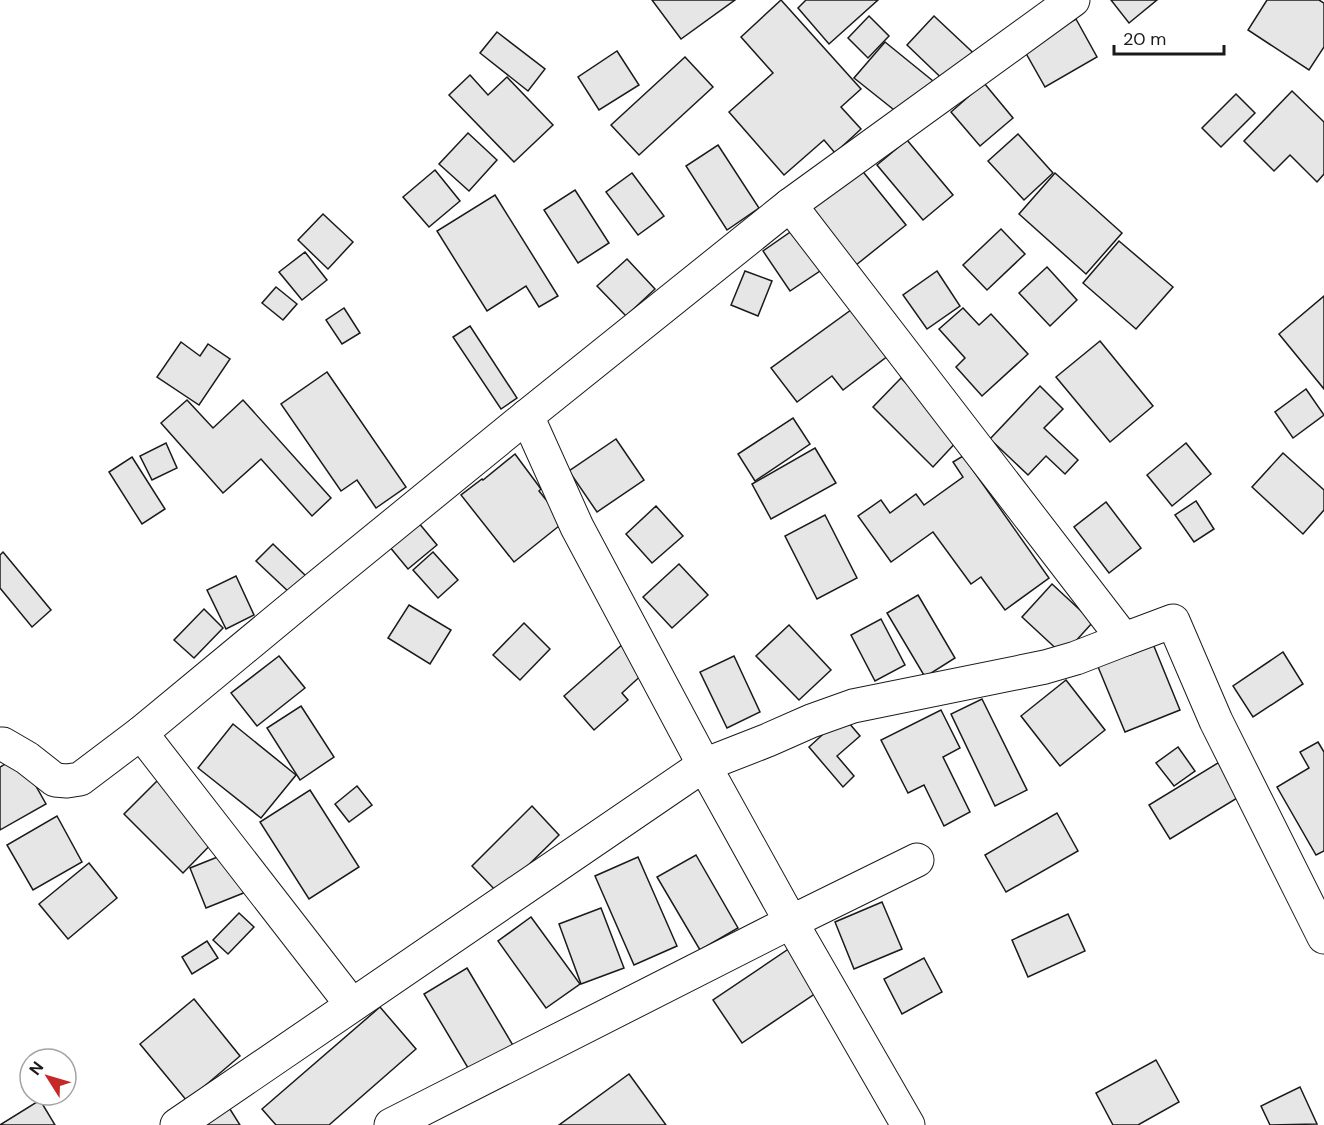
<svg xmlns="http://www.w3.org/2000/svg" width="1324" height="1125" font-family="'DM Sans',sans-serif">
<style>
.building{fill:#e6e6e6;stroke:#1a1a1a;stroke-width:1.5}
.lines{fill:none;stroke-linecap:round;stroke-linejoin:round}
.minor-casing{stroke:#1a1a1a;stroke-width:35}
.minor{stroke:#fff;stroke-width:33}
</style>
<rect width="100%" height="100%" fill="#fff"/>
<g class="building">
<path d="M 652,0 L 735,0 L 681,39 Z"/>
<path d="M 781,0 L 861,89 L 841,107 L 861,129 L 835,153 L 824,140 L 784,175 L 729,112 L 773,73 L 741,37 Z"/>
<path d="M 806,0 L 878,0 L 829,44 L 798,8 Z"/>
<path d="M 1111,0 L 1157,0 L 1129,23 Z"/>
<path d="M 1267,0 L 1319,0 L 1324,3 L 1324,47 L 1309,70 L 1248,30 Z"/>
<path d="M 869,16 L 889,36 L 868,58 L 848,38 Z"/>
<path d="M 934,16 L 983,62 L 955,91 L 907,45 Z"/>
<path d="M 1076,19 L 1097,57 L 1045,87 L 1023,48 Z"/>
<path d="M 497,32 L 545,69 L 528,91 L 480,53 Z"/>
<path d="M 885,42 L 938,85 L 908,121 L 854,78 Z"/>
<path d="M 617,51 L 639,85 L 599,110 L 578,77 Z"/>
<path d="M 685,57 L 713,87 L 639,155 L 611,125 Z"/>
<path d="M 470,75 L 488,95 L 507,77 L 553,125 L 514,162 L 449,95 Z"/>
<path d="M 984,83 L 1013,118 L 980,146 L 951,112 Z"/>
<path d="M 1292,91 L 1324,122 L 1324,174 L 1317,182 L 1290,155 L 1274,171 L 1244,141 Z"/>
<path d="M 1236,94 L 1255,113 L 1221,147 L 1202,128 Z"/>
<path d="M 468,133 L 497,160 L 469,191 L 439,164 Z"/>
<path d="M 1018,134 L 1053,173 L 1024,200 L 988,161 Z"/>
<path d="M 907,140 L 953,195 L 923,220 L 877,165 Z"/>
<path d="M 718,145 L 759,208 L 727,230 L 686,166 Z"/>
<path d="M 860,168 L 906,225 L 856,265 L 811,208 Z"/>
<path d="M 435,170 L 460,201 L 429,227 L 403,197 Z"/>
<path d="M 632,173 L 664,216 L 638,235 L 606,192 Z"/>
<path d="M 1055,173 L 1122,233 L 1086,274 L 1019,214 Z"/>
<path d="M 575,190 L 609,243 L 578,263 L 544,210 Z"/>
<path d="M 495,195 L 558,296 L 539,307 L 526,286 L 487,311 L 437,231 Z"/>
<path d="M 323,214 L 353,242 L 328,269 L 298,240 Z"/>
<path d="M 799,226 L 826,267 L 790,291 L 763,251 Z"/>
<path d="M 1001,229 L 1025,254 L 987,290 L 963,265 Z"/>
<path d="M 1119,241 L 1173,287 L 1136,329 L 1083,283 Z"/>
<path d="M 305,252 L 327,280 L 302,300 L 279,272 Z"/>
<path d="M 627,259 L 655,289 L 626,316 L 597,286 Z"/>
<path d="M 1047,267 L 1077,300 L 1050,326 L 1019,293 Z"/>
<path d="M 745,271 L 772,281 L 758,316 L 731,305 Z"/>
<path d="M 937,271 L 960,306 L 927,329 L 903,295 Z"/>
<path d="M 276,287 L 297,304 L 283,320 L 262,303 Z"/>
<path d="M 1324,296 L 1324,389 L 1279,334 Z"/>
<path d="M 862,302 L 897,349 L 843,390 L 832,376 L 797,402 L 771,368 Z"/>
<path d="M 344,308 L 360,333 L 342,344 L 326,320 Z"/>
<path d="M 963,308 L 979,325 L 991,314 L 1028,354 L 982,396 L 956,367 L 965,358 L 939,329 Z"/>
<path d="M 470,326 L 517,398 L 501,409 L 453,337 Z"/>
<path d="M 1100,341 L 1153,406 L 1110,442 L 1056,377 Z"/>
<path d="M 181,342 L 200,356 L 208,344 L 230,359 L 199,405 L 157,377 Z"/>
<path d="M 327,372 L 406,487 L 376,508 L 357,480 L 341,491 L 281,404 Z"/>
<path d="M 901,378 L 961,437 L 933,467 L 873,407 Z"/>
<path d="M 1040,386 L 1063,409 L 1044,428 L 1078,460 L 1065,474 L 1046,456 L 1028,475 L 990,439 Z"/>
<path d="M 1306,389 L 1324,415 L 1293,438 L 1275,412 Z"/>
<path d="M 187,400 L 213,428 L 243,400 L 331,498 L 312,516 L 261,459 L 223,493 L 161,423 Z"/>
<path d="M 793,418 L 810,444 L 755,481 L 738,454 Z"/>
<path d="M 616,439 L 644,480 L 597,512 L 569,471 Z"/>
<path d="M 166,443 L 177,468 L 152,480 L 140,456 Z"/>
<path d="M 1186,443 L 1211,474 L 1172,506 L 1147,475 Z"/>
<path d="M 815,448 L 836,483 L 771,519 L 752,484 Z"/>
<path d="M 1283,453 L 1324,490 L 1324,510 L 1303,534 L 1252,487 Z"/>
<path d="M 515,454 L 541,489 L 539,491 L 564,522 L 514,562 L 461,495 L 482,479 L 483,480 Z"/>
<path d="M 963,456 L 1049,578 L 1005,610 L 981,577 L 971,584 L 933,532 L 891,562 L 858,516 L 881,500 L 890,513 L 916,494 L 924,505 L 963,477 L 953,462 Z"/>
<path d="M 132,457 L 165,509 L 142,524 L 109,472 Z"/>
<path d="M 1196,501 L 1214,529 L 1194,542 L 1175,515 Z"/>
<path d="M 1106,502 L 1141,548 L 1109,573 L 1074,527 Z"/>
<path d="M 656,506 L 683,536 L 652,563 L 626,534 Z"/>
<path d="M 825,515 L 857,578 L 817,599 L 785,536 Z"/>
<path d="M 418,522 L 437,545 L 408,569 L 389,546 Z"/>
<path d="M 273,544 L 307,577 L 290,593 L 256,561 Z"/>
<path d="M 3,552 L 51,610 L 32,627 L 0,588 L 0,555 Z"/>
<path d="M 433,552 L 458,580 L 438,598 L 413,570 Z"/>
<path d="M 679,564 L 708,595 L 672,628 L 643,597 Z"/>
<path d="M 236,576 L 254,615 L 226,629 L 207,590 Z"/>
<path d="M 1052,584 L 1093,622 L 1063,655 L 1022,617 Z"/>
<path d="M 918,595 L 955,658 L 925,677 L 887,613 Z"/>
<path d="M 409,605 L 451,630 L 430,664 L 388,638 Z"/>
<path d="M 204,609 L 223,628 L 194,658 L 174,640 Z"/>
<path d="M 881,619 L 905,665 L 875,681 L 851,635 Z"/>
<path d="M 524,623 L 550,649 L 520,680 L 493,655 Z"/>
<path d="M 789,625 L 831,670 L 799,700 L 756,656 Z"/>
<path d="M 633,635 L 657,661 L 622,693 L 628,700 L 594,730 L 564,696 Z"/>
<path d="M 1151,639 L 1180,710 L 1125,732 L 1096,662 Z"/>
<path d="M 1283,652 L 1303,684 L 1253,717 L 1233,686 Z"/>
<path d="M 279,656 L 305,688 L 257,726 L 231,693 Z"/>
<path d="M 734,656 L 760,712 L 727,728 L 700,672 Z"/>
<path d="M 1066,680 L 1105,730 L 1060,766 L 1021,716 Z"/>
<path d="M 982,699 L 1027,790 L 995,806 L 951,714 Z"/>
<path d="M 301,706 L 334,757 L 300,780 L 267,728 Z"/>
<path d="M 941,710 L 960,748 L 943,757 L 970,812 L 944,826 L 924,785 L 908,793 L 881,740 Z"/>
<path d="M 843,716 L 860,736 L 837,756 L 854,776 L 843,787 L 809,747 Z"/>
<path d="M 233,724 L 296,775 L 261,818 L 198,768 Z"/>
<path d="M 1318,742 L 1324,752 L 1324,851 L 1316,855 L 1277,787 L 1309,768 L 1300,752 Z"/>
<path d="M 1178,747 L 1195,771 L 1174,786 L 1156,763 Z"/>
<path d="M 1231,755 L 1252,789 L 1170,839 L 1149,805 Z"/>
<path d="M 19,756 L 46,804 L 0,830 L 0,767 Z"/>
<path d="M 166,772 L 224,831 L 183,873 L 124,814 Z"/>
<path d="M 357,786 L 372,805 L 349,822 L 335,804 Z"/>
<path d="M 310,790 L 359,867 L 309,899 L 260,822 Z"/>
<path d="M 532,806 L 559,835 L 499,894 L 472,866 Z"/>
<path d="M 1057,813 L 1078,851 L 1006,892 L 985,855 Z"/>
<path d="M 57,816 L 82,862 L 33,890 L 7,845 Z"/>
<path d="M 235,850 L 251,890 L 206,908 L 190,868 Z"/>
<path d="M 696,855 L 738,928 L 700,950 L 657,877 Z"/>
<path d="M 638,857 L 677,946 L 634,965 L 595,876 Z"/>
<path d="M 89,863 L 117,898 L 68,939 L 39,904 Z"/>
<path d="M 882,902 L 902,949 L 854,969 L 835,922 Z"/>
<path d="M 601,908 L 624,968 L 581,984 L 559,924 Z"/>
<path d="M 239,913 L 254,927 L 228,954 L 213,940 Z"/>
<path d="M 1068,914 L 1085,951 L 1028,977 L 1012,940 Z"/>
<path d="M 531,917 L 580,984 L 546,1008 L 498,941 Z"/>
<path d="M 207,941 L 218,958 L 192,974 L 182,957 Z"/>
<path d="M 790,948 L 819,991 L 742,1043 L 713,1000 Z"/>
<path d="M 924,958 L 942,992 L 902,1014 L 884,979 Z"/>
<path d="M 467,968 L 514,1047 L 471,1073 L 424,994 Z"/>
<path d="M 194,999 L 240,1056 L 187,1101 L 140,1044 Z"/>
<path d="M 380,1007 L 416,1049 L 329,1125 L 276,1125 L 262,1109 Z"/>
<path d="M 1156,1060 L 1179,1102 L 1138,1125 L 1113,1125 L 1096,1093 Z"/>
<path d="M 629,1074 L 666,1125 L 559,1125 Z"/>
<path d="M 1300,1087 L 1317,1124 L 1270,1125 L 1261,1106 Z"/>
<path d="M 40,1100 L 55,1125 L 0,1125 Z"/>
<path d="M 228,1106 L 240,1125 L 197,1125 Z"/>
</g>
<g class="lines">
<g class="minor-casing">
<g id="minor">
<path d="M 1125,639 L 1173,621 L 1216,721 L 1324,937"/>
<path d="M 141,733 L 352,1005"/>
<path d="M 0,744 L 3,744 L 27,758 L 55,780 L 67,781 L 80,779 L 141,733 L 321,584 L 527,416 L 790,205 L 1073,0"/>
<path d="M 177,1125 L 704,765 L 768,740 L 811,721 L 853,706 L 1045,667 L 1076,658 L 1125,639 L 1119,633 L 790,205"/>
<path d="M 391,1125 L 791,922 L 704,765 L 577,527 L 527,416"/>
<path d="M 908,1125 L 791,922 L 917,860"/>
</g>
</g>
<use href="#minor" class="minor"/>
</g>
<g transform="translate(48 1077) rotate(307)"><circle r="28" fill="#ffffff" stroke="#a3a3a3" stroke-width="1.5"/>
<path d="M0-4.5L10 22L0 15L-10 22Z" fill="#c62828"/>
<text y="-9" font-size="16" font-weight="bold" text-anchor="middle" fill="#1a1a1a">N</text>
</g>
<path d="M1114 45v9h110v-9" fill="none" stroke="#1a1a1a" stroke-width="3"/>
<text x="1123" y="45" font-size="18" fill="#1a1a1a" stroke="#ffffff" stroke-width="4.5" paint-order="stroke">20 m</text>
</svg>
